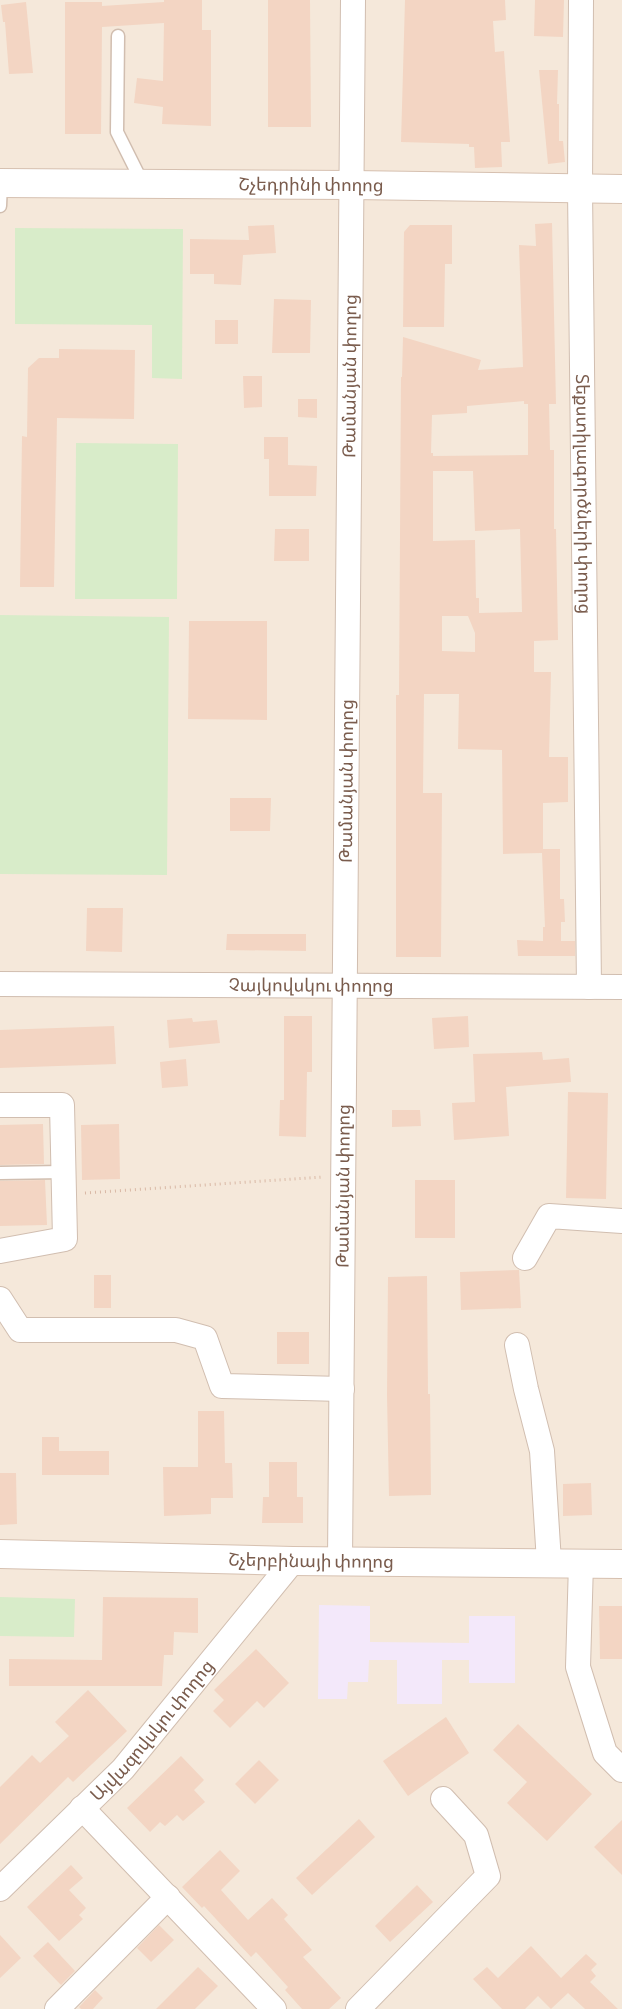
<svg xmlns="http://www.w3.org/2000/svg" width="622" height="2009" font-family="'Sofia Sans Condensed','Noto Sans Armenian',sans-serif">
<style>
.residential{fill:#f5e8da}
.education{fill:#f3e8fa}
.green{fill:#d8ecc9}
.building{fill:#f3d5c3;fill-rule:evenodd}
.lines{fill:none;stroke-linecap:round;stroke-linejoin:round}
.lane-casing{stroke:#d1beb0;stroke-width:15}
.street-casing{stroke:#d1beb0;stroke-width:26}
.secondary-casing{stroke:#d6c0b0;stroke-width:30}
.path{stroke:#d9b8a5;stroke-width:3;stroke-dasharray:1 4;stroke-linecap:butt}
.lane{stroke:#fff;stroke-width:12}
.street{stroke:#fff;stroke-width:24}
.secondary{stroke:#fff;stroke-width:28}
.labels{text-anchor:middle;stroke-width:4.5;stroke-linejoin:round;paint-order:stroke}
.street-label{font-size:18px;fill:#7a5c4d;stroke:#fffaf3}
</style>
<rect width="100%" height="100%" fill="#fdf6ec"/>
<rect class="residential" x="0" y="0" width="622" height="2009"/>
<path class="education" d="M 319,1605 L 370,1606 L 370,1642 L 469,1643 L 469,1616 L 515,1616 L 515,1683 L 469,1683 L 469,1660 L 442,1660 L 442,1704 L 397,1704 L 397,1660 L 369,1660 L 368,1682 L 348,1682 L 347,1699 L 318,1699 Z"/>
<g class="green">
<path d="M 15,228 L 183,229 L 182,379 L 152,378 L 152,325 L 15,324 Z"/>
<path d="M 76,443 L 178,444 L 177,599 L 75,599 Z"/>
<path d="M 0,615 L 169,617 L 167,875 L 0,874 Z"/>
<path d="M 0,1597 L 75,1599 L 74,1637 L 0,1636 Z"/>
</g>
<g class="building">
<path d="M 164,0 L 202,0 L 202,30 L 211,30 L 211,126 L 162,124 L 163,107 L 134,103 L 137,78 L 163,81 L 164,23 L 102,27 L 101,134 L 65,134 L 65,2 L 102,2 L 102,6 L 164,2 Z"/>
<path d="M 268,0 L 310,0 L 311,127 L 268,127 Z"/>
<path d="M 405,0 L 505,0 L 506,20 L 493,21 L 495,52 L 504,51 L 510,142 L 501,142 L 502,167 L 475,168 L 474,147 L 469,147 L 469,144 L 401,142 Z"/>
<path d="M 535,0 L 564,0 L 563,37 L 534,36 Z"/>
<path d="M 26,2 L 33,73 L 9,74 L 5,22 L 3,22 L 1,5 Z"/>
<path d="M 539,70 L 558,70 L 557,104 L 559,104 L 559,141 L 563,141 L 565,162 L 548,164 Z"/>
<path d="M 552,223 L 556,404 L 549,404 L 550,450 L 554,450 L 554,529 L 556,529 L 558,640 L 534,641 L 534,672 L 551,672 L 549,757 L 568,757 L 568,802 L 543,803 L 543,849 L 560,849 L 560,899 L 564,899 L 565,922 L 561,922 L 561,941 L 575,941 L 575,956 L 518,956 L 517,940 L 543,941 L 543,927 L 545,927 L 542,853 L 503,854 L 502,750 L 458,749 L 459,694 L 424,694 L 423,793 L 442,793 L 441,957 L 396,957 L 396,695 L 399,695 L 401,377 L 402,377 L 403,337 L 481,360 L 478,370 L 523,367 L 519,245 L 536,246 L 535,224 ZM 524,401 L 524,404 L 528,404 L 528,455 L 433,456 L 433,453 L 431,453 L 432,415 L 467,413 L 467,406 ZM 433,471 L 473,471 L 475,531 L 520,529 L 522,612 L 479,613 L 479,598 L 476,598 L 475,540 L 433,541 ZM 442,616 L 468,616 L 475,633 L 475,652 L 442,651 Z"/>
<path d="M 274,225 L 276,253 L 243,255 L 241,285 L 214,284 L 214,274 L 190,274 L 190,239 L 249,240 L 248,226 Z"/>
<path d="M 410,225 L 452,225 L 452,264 L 445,264 L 444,327 L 403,327 L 404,232 Z"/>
<path d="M 274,299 L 311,300 L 310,353 L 272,353 Z"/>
<rect x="215" y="320" width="23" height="24"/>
<path d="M 59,349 L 135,350 L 134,419 L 57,418 L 54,587 L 20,587 L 22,436 L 27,437 L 28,368 L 39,358 L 59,358 Z"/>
<path d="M 243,376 L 262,376 L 262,407 L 244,408 Z"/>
<path d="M 298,399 L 317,399 L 317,418 L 298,417 Z"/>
<path d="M 264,437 L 288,437 L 288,465 L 317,466 L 316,496 L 269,496 L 269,459 L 264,459 Z"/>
<path d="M 275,529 L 309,529 L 309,561 L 274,561 Z"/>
<path d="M 189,621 L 267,621 L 267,720 L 188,719 Z"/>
<path d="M 230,798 L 271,798 L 270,831 L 230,831 Z"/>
<path d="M 87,908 L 123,908 L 122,952 L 86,951 Z"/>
<path d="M 227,934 L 306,934 L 306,951 L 226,950 Z"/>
<path d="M 284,1016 L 312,1016 L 312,1072 L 307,1072 L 306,1137 L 279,1136 L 280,1100 L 284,1100 Z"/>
<path d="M 468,1016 L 469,1047 L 434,1049 L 432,1018 Z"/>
<path d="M 192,1018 L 193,1022 L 217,1020 L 220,1043 L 169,1048 L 167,1020 Z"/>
<path d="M 114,1026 L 116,1064 L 0,1068 L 0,1030 Z"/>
<path d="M 542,1052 L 543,1060 L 569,1058 L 571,1082 L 506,1087 L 509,1136 L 454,1140 L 452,1103 L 475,1102 L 473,1054 Z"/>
<path d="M 186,1059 L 188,1086 L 162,1088 L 160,1062 Z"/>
<path d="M 568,1092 L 608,1093 L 606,1199 L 566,1198 Z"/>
<path d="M 392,1110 L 420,1110 L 421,1126 L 392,1127 Z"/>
<path d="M 43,1124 L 44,1164 L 0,1165 L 0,1125 Z"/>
<path d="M 119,1124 L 120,1179 L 82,1180 L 81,1125 Z"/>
<path d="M 45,1180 L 47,1225 L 0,1226 L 0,1181 Z"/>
<rect x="415" y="1180" width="40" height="58"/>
<path d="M 519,1270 L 521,1308 L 461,1310 L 460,1272 Z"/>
<rect x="94" y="1275" width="17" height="33"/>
<path d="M 427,1276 L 428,1394 L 430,1394 L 431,1495 L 389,1496 L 387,1395 L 388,1277 Z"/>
<rect x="277" y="1332" width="32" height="32"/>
<path d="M 198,1411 L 224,1411 L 225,1463 L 232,1463 L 233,1498 L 211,1498 L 211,1514 L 164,1516 L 163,1467 L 198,1467 Z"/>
<path d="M 42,1437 L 59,1437 L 59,1451 L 109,1451 L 109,1475 L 42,1475 Z"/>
<path d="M 269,1462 L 297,1462 L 297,1497 L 303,1497 L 303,1523 L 262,1523 L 263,1497 L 269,1497 Z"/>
<path d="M 0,1473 L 16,1473 L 17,1524 L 0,1525 Z"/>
<path d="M 591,1483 L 592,1515 L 563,1516 L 563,1484 Z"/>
<path d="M 103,1597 L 198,1598 L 198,1633 L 174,1632 L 173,1655 L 164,1655 L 162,1686 L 9,1686 L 9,1659 L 102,1660 Z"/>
<path d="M 599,1606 L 622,1606 L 622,1659 L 600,1659 Z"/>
<path d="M 256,1649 L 289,1683 L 264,1708 L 257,1701 L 230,1728 L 213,1711 L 224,1700 L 214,1690 Z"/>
<path d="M 88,1690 L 127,1731 L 73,1782 L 68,1777 L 0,1844 L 0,1787 L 32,1755 L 40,1763 L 69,1736 L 55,1722 Z"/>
<path d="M 446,1717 L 469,1753 L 408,1796 L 383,1761 Z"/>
<path d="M 518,1724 L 592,1794 L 547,1841 L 507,1803 L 527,1782 L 493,1750 Z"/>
<path d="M 181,1756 L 204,1780 L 194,1790 L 205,1802 L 183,1821 L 177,1815 L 165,1826 L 160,1822 L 150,1832 L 127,1808 Z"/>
<path d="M 259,1760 L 279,1780 L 255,1804 L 235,1784 Z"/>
<path d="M 359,1819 L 375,1837 L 312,1895 L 296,1878 Z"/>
<path d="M 622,1820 L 622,1875 L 594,1847 Z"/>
<path d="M 220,1850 L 240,1871 L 221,1890 L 248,1920 L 272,1898 L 288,1915 L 284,1919 L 312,1950 L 303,1957 L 341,1998 L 329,2009 L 302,2009 L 285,1990 L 288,1987 L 256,1952 L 251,1957 L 204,1906 L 202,1908 L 182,1887 Z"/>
<path d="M 71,1865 L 83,1878 L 69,1890 L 86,1908 L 79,1915 L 83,1919 L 59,1941 L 27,1907 Z"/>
<path d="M 417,1885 L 433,1902 L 390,1942 L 375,1926 Z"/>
<path d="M 159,1925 L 174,1940 L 151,1962 L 137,1948 Z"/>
<path d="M 0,1935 L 21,1958 L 0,1978 Z"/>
<path d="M 48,1942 L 75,1971 L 61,1985 L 33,1956 Z"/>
<path d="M 531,1946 L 561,1978 L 586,1954 L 597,1964 L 591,1970 L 596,1976 L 590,1982 L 618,2009 L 585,2009 L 568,1993 L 551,2009 L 538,1996 L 525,2009 L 502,2009 L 473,1979 L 487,1967 L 498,1978 Z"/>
<path d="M 198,1967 L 218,1986 L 195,2009 L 156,2009 Z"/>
<path d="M 95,1990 L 103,1998 L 93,2009 L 81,2009 L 79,2007 Z"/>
</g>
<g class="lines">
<g class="lane-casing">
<g id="lane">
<path d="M 118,36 L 117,132 L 143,184"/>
<path d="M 0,206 L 1,183"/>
<path d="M 0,1173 L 63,1172"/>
</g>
</g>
<g class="street-casing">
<g id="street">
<path id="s1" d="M 581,0 L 580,189 L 589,987"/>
<path id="s2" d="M 0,984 L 622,987"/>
<path d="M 0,1105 L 62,1105 L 65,1239 L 0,1251"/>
<path d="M 525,1258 L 549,1216 L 622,1221"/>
<path d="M 0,1299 L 20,1330 L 176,1330 L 205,1338 L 222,1386 L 342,1389"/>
<path d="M 517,1345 L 526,1389 L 542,1451 L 549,1562"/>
<path id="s3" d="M 340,1561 L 353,0"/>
<path d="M 581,1563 L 578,1667 L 605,1753 L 622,1770"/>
<path d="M 82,1808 L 274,2009"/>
<path id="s4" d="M 0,1889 L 123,1769 L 293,1561"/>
<path d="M 57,2009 L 168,1897"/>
<path d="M 358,2009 L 488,1876 L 476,1835 L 443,1799"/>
</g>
</g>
<g class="secondary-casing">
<g id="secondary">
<path id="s5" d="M 0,183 L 352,185 L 622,189"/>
<path id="s6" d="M 0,1554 L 293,1561 L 622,1564"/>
</g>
</g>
<path class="path" d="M 85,1193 L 323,1177"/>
<use href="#lane" class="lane"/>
<use href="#street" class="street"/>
<use href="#secondary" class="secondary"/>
</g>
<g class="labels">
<g class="street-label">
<text dy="6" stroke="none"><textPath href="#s5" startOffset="311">Շչեդրինի փողոց</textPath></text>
<text dy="6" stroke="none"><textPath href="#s3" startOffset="1185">Թամանյան փողոց</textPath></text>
<text dy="6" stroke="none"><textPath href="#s1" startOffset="494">Տեքստիլագործների փողոց</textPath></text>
<text dy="6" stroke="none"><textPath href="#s3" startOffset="780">Թամանյան փողոց</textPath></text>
<text dy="6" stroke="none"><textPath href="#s2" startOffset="311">Չայկովսկու փողոց</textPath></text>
<text dy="6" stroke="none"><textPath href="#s3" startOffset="375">Թամանյան փողոց</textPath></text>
<text dy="6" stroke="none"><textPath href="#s6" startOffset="311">Շչերբինայի փողոց</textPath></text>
<text dy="6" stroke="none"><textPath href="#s4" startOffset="220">Այվազովսկու փողոց</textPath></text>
</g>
</g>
</svg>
